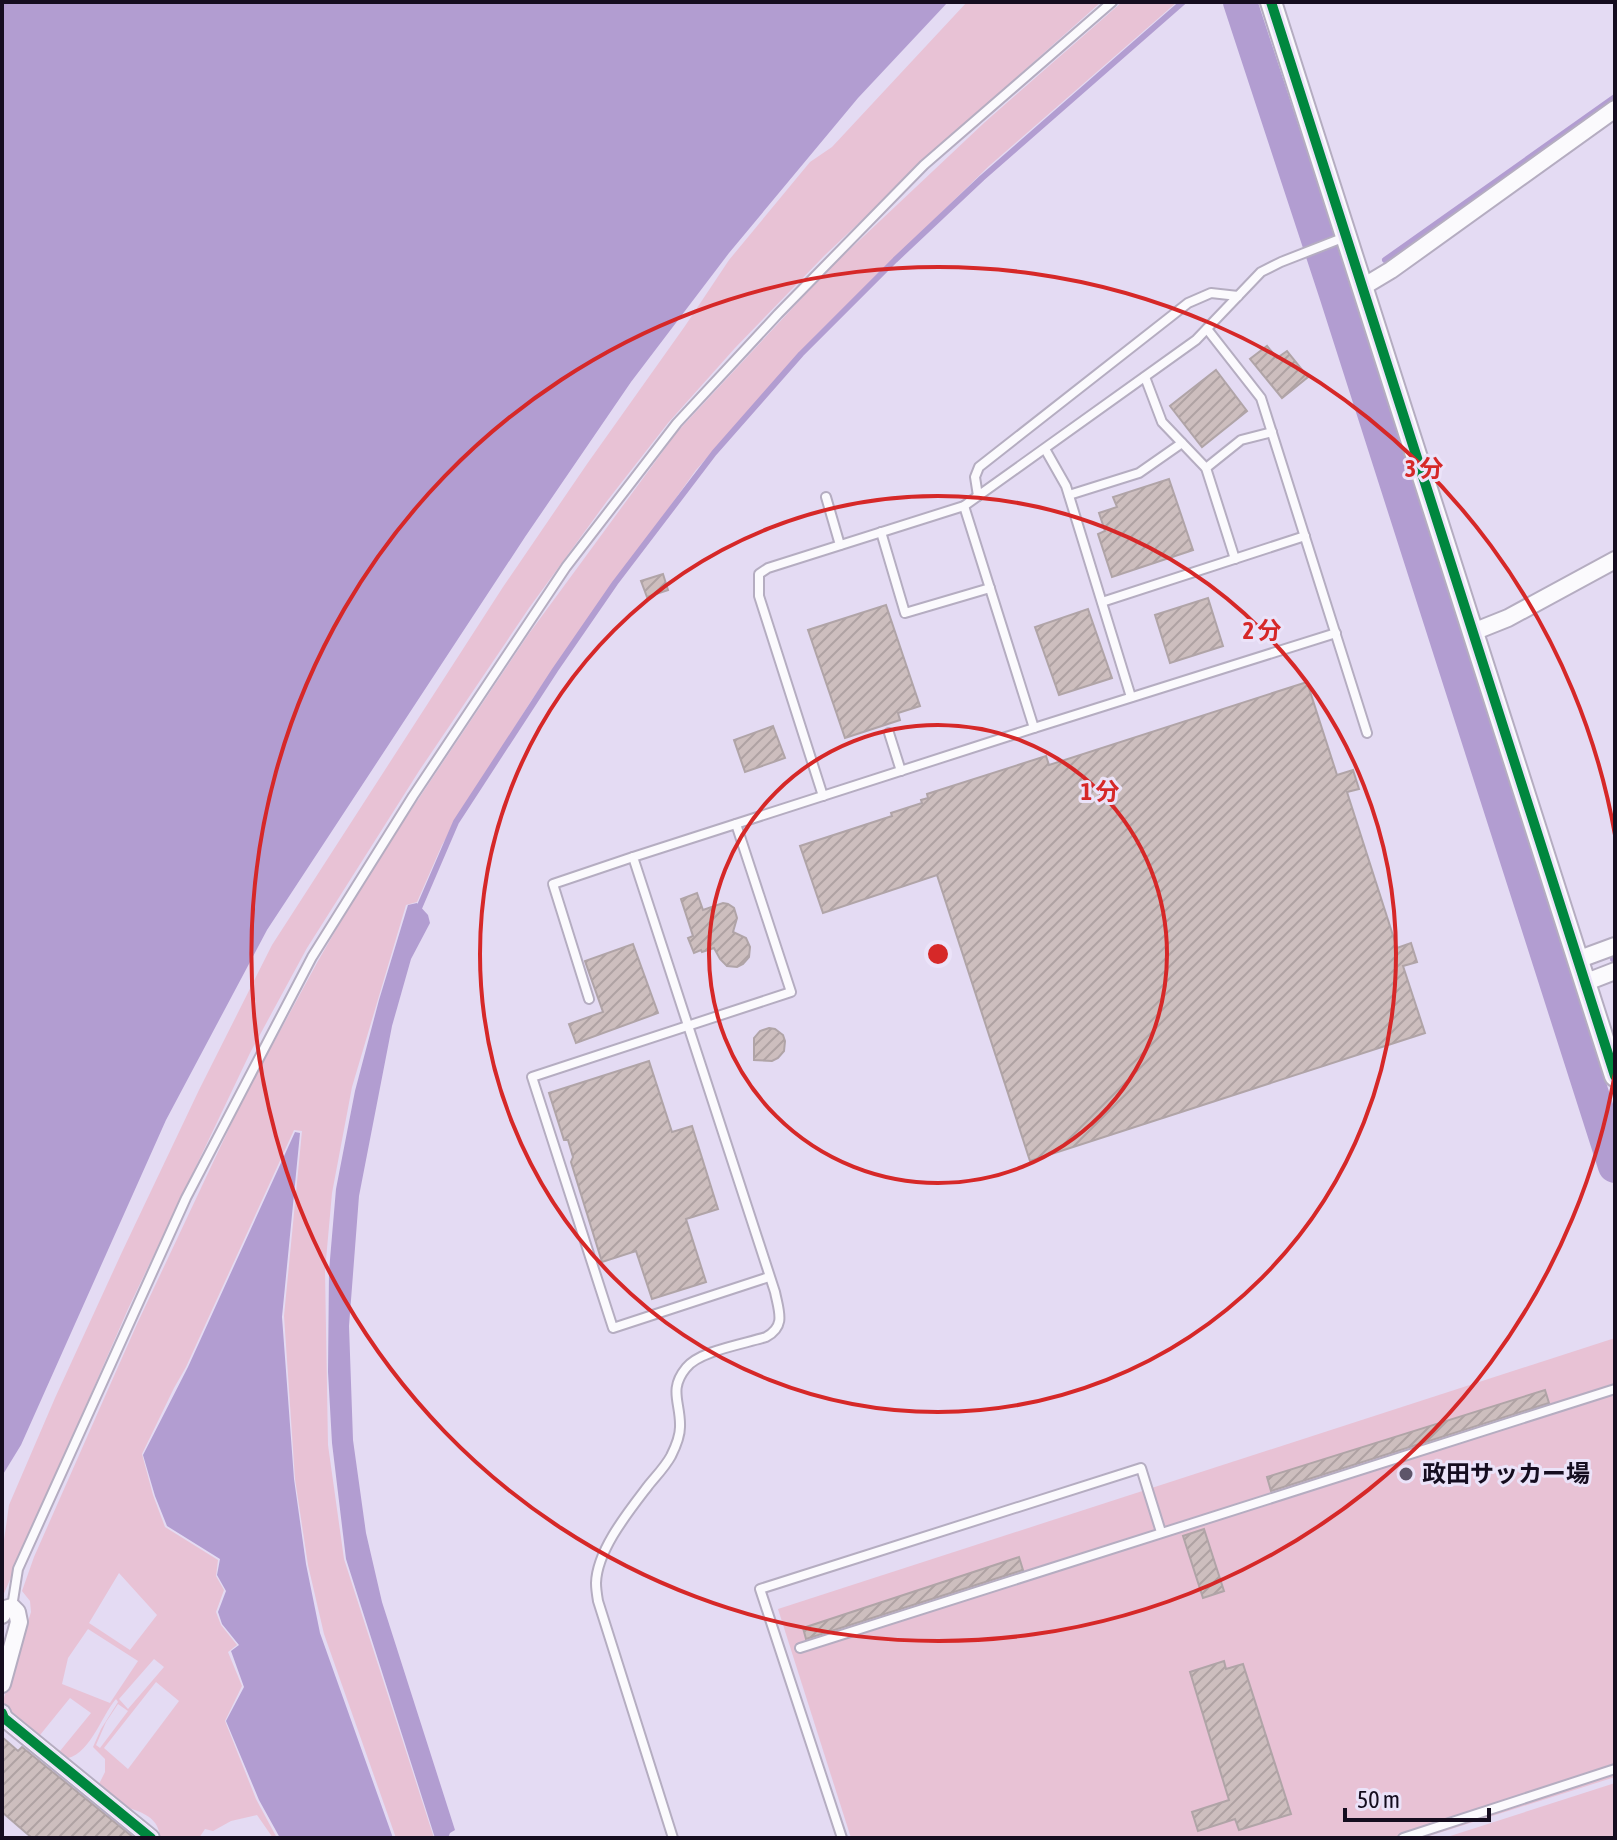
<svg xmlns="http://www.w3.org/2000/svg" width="1617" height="1840" font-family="'Asap Condensed','Noto Sans JP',sans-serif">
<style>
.green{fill:#e8c2d5;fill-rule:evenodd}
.water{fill:#b29dd1}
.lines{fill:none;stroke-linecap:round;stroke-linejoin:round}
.stream{stroke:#b29dd1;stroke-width:6}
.river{stroke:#b29dd1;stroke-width:34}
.building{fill:url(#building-hatch);stroke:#b0a4a7;stroke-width:2}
.service-casing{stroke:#b5adc1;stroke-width:12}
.minor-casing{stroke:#b5adc1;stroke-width:20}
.tertiary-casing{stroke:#b5adc1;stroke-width:24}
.service{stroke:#fbfafd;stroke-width:8}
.minor{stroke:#fbfafd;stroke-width:16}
.tertiary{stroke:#fbfafd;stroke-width:20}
.cycleway-casing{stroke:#ebe3f9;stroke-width:15}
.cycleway{stroke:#00873e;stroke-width:10}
.ring{fill:none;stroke:#d62828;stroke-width:4}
.poi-dot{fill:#5d5569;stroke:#ebe3f9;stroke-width:3}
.labels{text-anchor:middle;stroke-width:6;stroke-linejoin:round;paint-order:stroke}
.poi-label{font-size:24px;font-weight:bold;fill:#150d1f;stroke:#ebe3f9;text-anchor:start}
.centre{fill:#d62828;stroke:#ebe3f9;stroke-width:4}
.ring-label{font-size:24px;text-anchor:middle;font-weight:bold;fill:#d62828;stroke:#ebe3f9;stroke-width:6;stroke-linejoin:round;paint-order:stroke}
</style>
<defs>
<pattern id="building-hatch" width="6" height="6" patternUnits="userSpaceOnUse" patternTransform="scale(2)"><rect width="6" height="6" fill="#cdbebe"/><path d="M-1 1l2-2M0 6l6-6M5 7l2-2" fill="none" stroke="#afa2a3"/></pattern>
</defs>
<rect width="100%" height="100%" fill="#e4dbf3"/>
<g class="green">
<path d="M 967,2 L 1101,2 L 952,135 L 825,255 L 735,348 L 668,423 L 607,501 L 529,608 L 419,771 L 307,948 L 250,1053 L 128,1309 L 2,1598 L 2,1554 L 9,1505 L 55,1398 L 122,1252 L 199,1090 L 272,945 L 503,587 L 587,464 L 685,326 L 729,260 L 810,162 L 832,147 Z"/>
<path d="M 1122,2 L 1177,2 L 989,166 L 817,334 L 696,470 L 531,701 L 442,845 L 417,902 L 406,905 L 352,1087 L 332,1193 L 325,1271 L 328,1445 L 344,1559 L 434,1838 L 396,1838 L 324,1634 L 308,1565 L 295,1479 L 284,1316 L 302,1131 L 294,1130 L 186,1367 L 174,1388 L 142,1454 L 153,1495 L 165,1527 L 218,1560 L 216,1576 L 224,1590 L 216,1612 L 221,1625 L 237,1645 L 228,1652 L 242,1686 L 225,1721 L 256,1799 L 277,1838 L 273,1838 L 257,1815 L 231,1821 L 213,1831 L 205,1829 L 199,1838 L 160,1838 C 159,1814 136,1811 118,1804 C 110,1801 104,1793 97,1788 L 105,1772 L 105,1759 L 93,1747 L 101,1729 L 118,1702 L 116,1699 C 101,1716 89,1758 63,1759 L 7,1712 L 3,1701 L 31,1612 L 30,1601 L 22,1591 L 34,1557 L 137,1324 L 241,1103 L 318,961 L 367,876 L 528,635 L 677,432 L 829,269 L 985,122 ZM 119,1573 L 157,1615 L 130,1650 L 89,1623 ZM 88,1629 L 138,1661 L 110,1703 L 62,1684 L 68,1658 ZM 154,1659 L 164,1667 L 128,1709 L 119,1699 ZM 156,1682 L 179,1701 L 128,1769 L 104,1748 ZM 70,1698 L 91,1713 L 60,1751 L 40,1735 ZM 118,1704 L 128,1711 L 100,1748 L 96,1745 L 106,1722 Z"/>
<path d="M 1615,1338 L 1615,1777 L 1423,1838 L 851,1838 L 778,1609 Z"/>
<path d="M 1615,1783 L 1615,1838 L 1444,1838 Z"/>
</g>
<g class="water">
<path d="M 2,2 L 948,2 L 858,98 L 729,253 L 631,382 L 525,537 L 267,930 L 166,1120 L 21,1445 L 2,1476 Z"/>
<path d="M 417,903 L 428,915 L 430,923 L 411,959 L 392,1026 L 359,1196 L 349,1326 L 353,1440 L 366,1533 L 382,1602 L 455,1830 L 450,1833 L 448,1838 L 435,1838 L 346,1559 L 332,1443 L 328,1372 L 329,1271 L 336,1189 L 355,1091 L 379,1000 L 408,905 Z"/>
<path d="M 295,1132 L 300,1133 L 282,1317 L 294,1479 L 306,1564 L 320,1633 L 393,1838 L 280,1838 L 259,1800 L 226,1721 L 244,1687 L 231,1651 L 239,1645 L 222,1624 L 218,1612 L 226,1591 L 217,1575 L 220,1559 L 167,1526 L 155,1496 L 143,1455 L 188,1367 Z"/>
</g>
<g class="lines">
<g class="stream">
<path d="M 1385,260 L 1615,97"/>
<path d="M 1336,294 L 1342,290"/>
<path d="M 419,908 L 456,822 L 555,670 L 615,583 L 714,453 L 801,354 L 895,260 L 982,178 L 1183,2"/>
<path d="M 1613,959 L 1615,959"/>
<path d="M 1556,981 L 1565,978"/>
</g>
<path class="river" d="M 1240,2 L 1336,294 L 1615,1166"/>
</g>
<g class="building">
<path d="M 1267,346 L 1277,358 L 1287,351 L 1308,377 L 1282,398 L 1250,359 Z"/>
<path d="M 1216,370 L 1247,411 L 1202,447 L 1170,406 Z"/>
<path d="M 1169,479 L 1193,550 L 1112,577 L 1098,534 L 1105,531 L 1099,513 L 1117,507 L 1113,497 Z"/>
<path d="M 663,574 L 668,590 L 647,597 L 641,581 Z"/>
<path d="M 1208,598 L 1223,646 L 1170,663 L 1155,615 Z"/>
<path d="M 886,605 L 920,706 L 898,713 L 900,720 L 845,738 L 808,630 Z"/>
<path d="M 1088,609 L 1112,678 L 1059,695 L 1035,627 Z"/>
<path d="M 1307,682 L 1337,775 L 1353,770 L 1359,789 L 1347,792 L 1397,948 L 1411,943 L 1417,962 L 1403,966 L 1425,1033 L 1030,1161 L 937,875 L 823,913 L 800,846 L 892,816 L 891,813 L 922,803 L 921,800 L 928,798 L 927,794 L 1046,756 L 1049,765 Z"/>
<path d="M 773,726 L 785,758 L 745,772 L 734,740 Z"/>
<path d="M 697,893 L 703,910 L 723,903 L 728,904 L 734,908 L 737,918 L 733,932 L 746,938 L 750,947 L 749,957 L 743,964 L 737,967 L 727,966 L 720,959 L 714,948 L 702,952 L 701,950 L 694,953 L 688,938 L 693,936 L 681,899 Z"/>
<path d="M 633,944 L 658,1013 L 576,1043 L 569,1024 L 603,1012 L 585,961 Z"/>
<path d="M 769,1028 L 775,1029 L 783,1035 L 785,1041 L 784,1051 L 778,1058 L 772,1061 L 754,1060 L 754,1038 L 760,1031 Z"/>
<path d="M 649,1061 L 672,1132 L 692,1126 L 718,1209 L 686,1219 L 706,1282 L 652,1299 L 636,1251 L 602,1262 L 571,1162 L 573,1157 L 568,1140 L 564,1140 L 549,1093 Z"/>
<path d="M 1545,1390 L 1549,1403 L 1271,1491 L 1267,1477 Z"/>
<path d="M 1204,1529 L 1224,1591 L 1203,1598 L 1183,1536 Z"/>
<path d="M 1019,1557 L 1023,1570 L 806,1639 L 803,1628 Z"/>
<path d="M 1224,1661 L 1226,1669 L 1243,1664 L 1291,1814 L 1239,1830 L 1235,1819 L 1198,1831 L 1192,1812 L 1229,1800 L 1190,1672 Z"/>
<path d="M 2,1737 L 18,1751 L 22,1747 L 134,1838 L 32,1838 L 2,1812 Z"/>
</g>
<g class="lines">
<g class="service-casing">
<g id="service">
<path d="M 1207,329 L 1261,398 L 1367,733"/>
<path d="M 1145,377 L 1162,422 L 1206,468 L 1235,559"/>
<path d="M 1045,449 L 1066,486 L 1131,697"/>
<path d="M 1206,468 L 1241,440 L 1272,432"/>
<path d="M 1069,495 L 1139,473 L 1182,443"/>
<path d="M 978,496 L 975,477 L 979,467 L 1188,303 L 1211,293 L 1238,296"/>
<path d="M 826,497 L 840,545"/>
<path d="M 964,506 L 1034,728"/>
<path d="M 881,532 L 905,613 L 990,588"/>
<path d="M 1102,602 L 1305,536"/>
<path d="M 889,733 L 901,771"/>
<path d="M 823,796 L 759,596 L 759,574 L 768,568 L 964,506 L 1196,340 L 1261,272 L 1281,262 L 1345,237"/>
<path d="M 736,824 L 791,992 L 532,1077 L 613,1328 L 769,1277"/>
<path d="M 589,999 L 553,884 L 633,857"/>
<path d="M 12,1607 L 18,1569 L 186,1198 L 312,957 L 413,796 L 566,567 L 677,423 L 778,314 L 924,165 L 1112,2"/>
<path d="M 800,1648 L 1615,1389"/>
<path d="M 673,1838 L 598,1601 C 597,1595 596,1589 596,1583 C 597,1550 629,1511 648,1486 C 656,1476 665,1467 671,1456 C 675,1448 680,1437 680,1427 C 681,1403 668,1390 686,1368 C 699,1351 744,1344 766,1337 C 786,1326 779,1312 775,1292 L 633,857 L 1034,728 L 1336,633"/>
<path d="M 842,1838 L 760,1589 L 1141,1468 L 1161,1532"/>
<path d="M 1403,1838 L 1615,1769"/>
</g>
</g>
<g class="minor-casing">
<g id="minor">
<path d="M 1361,288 L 1391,270 L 1615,109"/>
<path d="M 1473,632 L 1508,618 L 1615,560"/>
<path d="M 1577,960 L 1615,946"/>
<path d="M 1584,983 L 1615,971"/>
<path d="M 2,1615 L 5,1609 L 12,1607 L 17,1612 L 19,1622 L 2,1684"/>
<path d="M 2,1713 L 4,1718 L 151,1838"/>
</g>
</g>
<g class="tertiary-casing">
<path id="tertiary" d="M 1271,2 L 1615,1076"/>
</g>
<use href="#service" class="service"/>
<use href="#minor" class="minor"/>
<use href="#tertiary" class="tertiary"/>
<g class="cycleway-casing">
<g id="cycleway">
<path d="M 1271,2 L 1615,1076"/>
<path d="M 2,1713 L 4,1718 L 151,1838"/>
</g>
</g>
<use href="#cycleway" class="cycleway"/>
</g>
<g class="ring">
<circle cx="938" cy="954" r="229"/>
<circle cx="938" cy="954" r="458"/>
<path d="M1615 1073A687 687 0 1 1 1615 835"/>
</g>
<circle class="poi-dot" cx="1406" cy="1474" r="8"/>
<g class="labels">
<g class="poi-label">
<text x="1422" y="1482">政田サッカー場</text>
</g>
</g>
<circle cx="938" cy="954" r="12" class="centre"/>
<g class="ring-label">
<text x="1424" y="477">3 分</text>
<text x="1262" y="639">2 分</text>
<text x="1100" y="800">1 分</text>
</g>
<rect width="1617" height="1840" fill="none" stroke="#150d1f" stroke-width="8"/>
<path d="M1345 1808v12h144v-12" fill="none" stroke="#150d1f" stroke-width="4"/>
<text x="1357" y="1808" font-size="24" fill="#150d1f" stroke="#ebe3f9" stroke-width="6" paint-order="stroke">50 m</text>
</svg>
